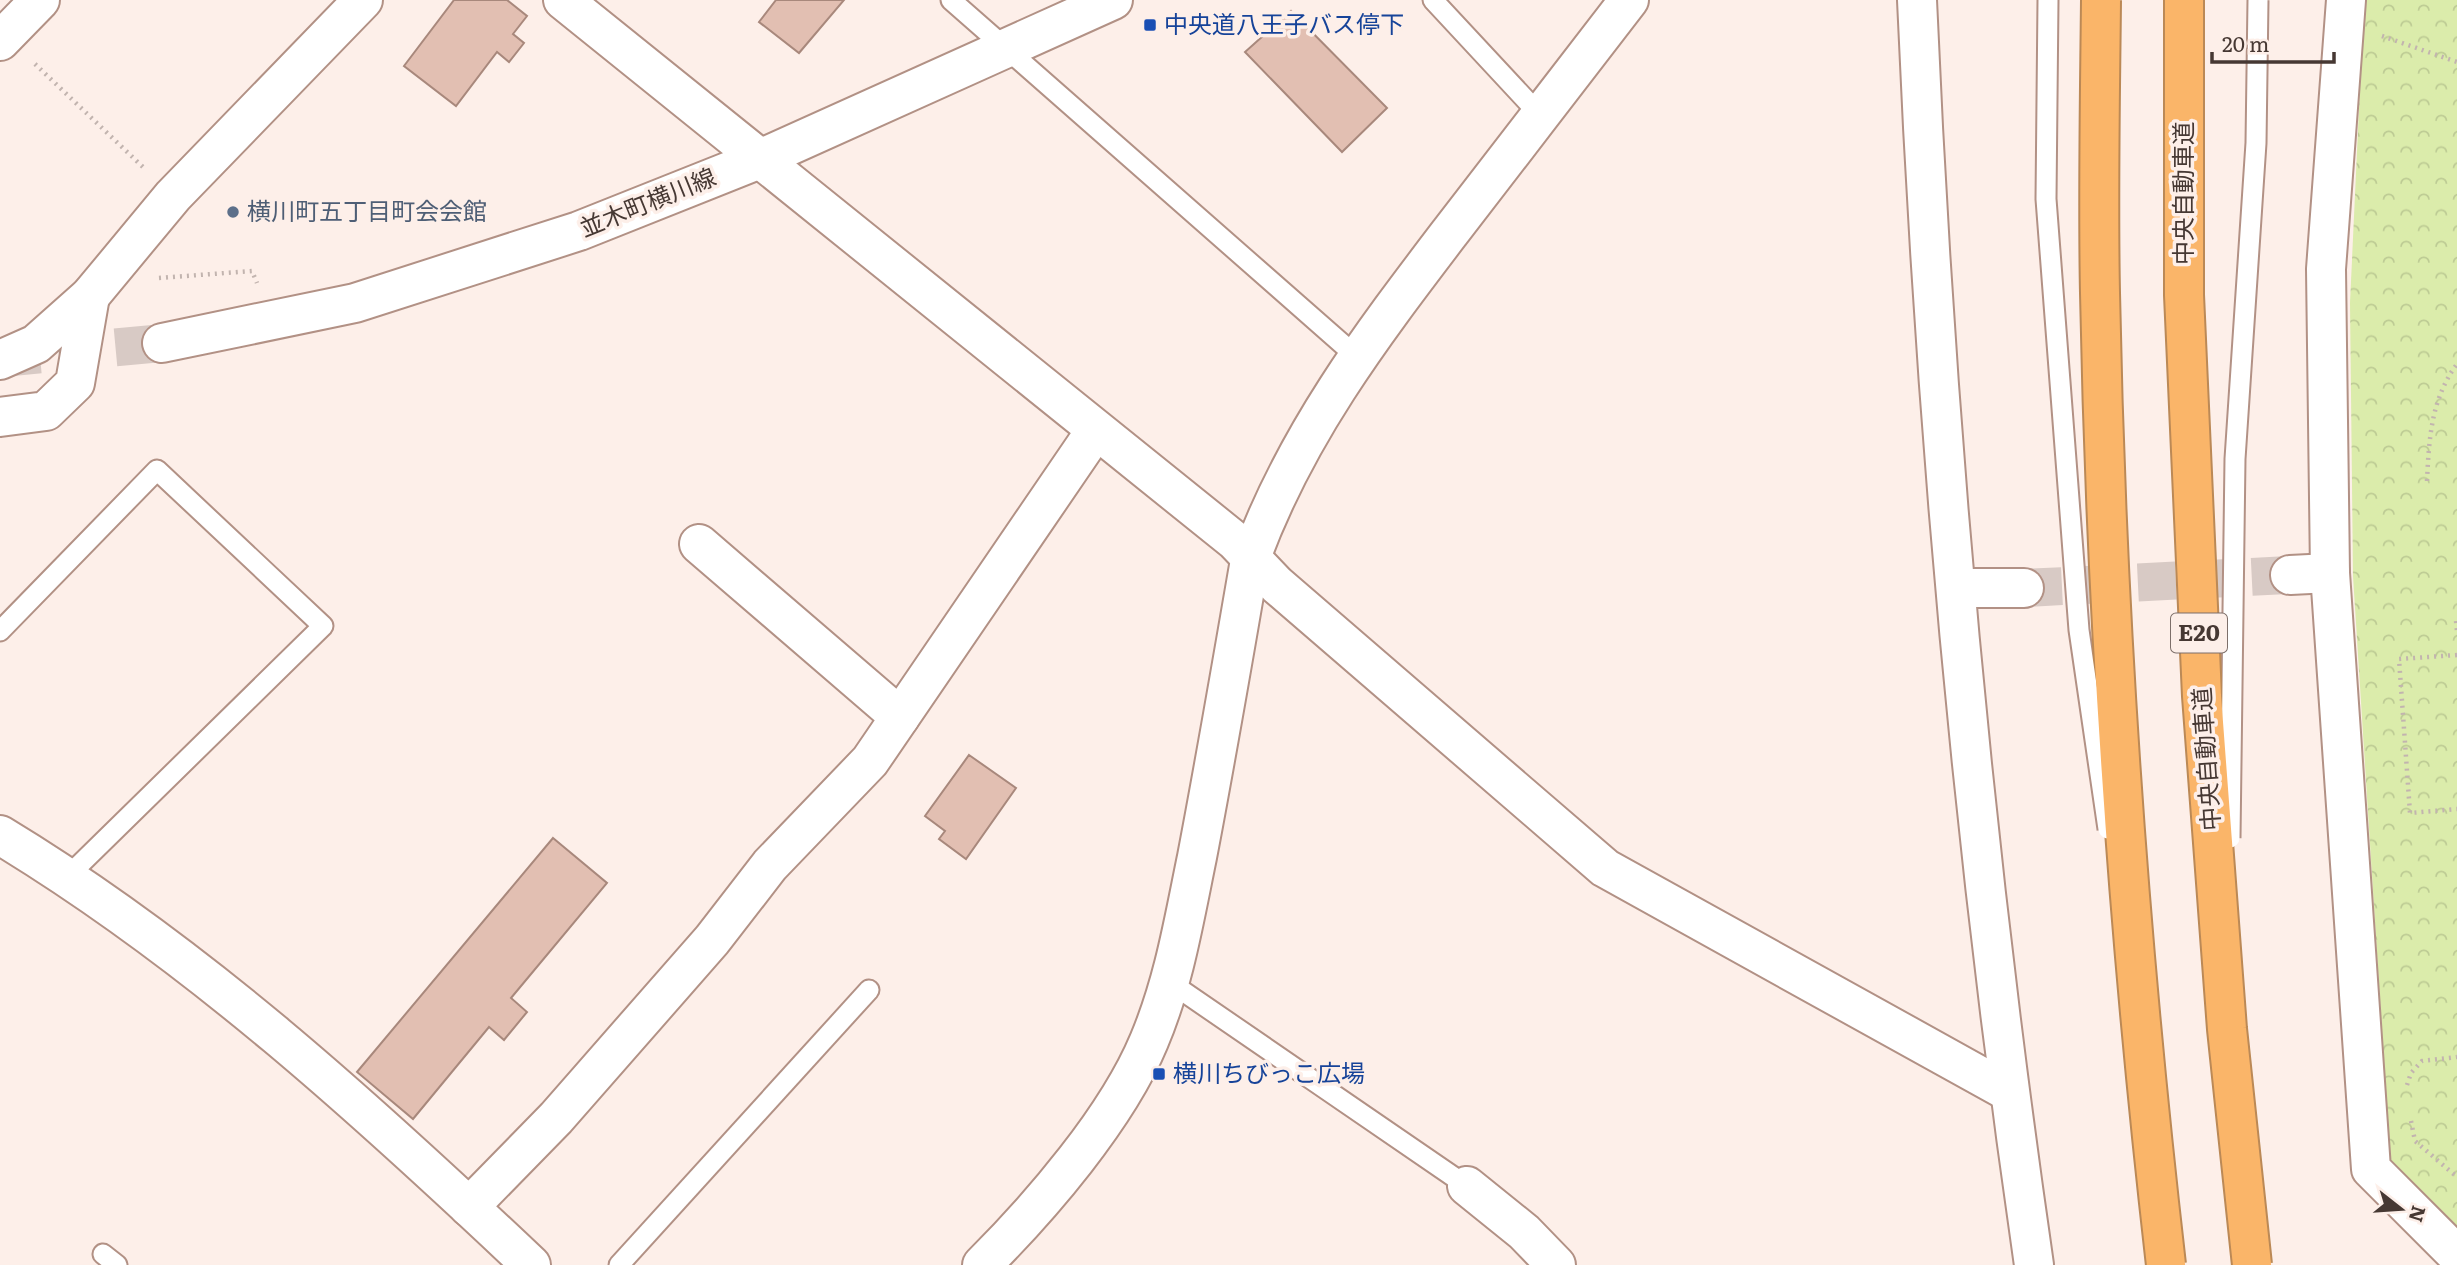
<svg xmlns="http://www.w3.org/2000/svg" width="2457" height="1265" font-family="Literata,'Noto Sans JP',serif">
<style>
.park{fill:url(#park-crowns)}
.building{fill:#e2bfb2;stroke:#a8887c;stroke-width:2}
.lines{fill:none;stroke-linecap:round;stroke-linejoin:round}
.minor-tunnel{stroke:#d8cac5;stroke-width:38;stroke-dasharray:38 19;stroke-linecap:butt}
.tertiary-tunnel{stroke:#d8cac5;stroke-width:38;stroke-dasharray:38 19;stroke-linecap:butt}
.service-casing{stroke:#b29185;stroke-width:23}
.minor-casing{stroke:#b29185;stroke-width:42}
.tertiary-casing{stroke:#b29185;stroke-width:42}
.path{stroke:#c2b4af;stroke-width:4.5;stroke-dasharray:2 5;stroke-linecap:butt}
.service{stroke:#fff;stroke-width:19}
.minor{stroke:#fff;stroke-width:38}
.tertiary{stroke:#fff;stroke-width:38}
.service-bridge-casing{stroke:#b29185;stroke-width:23;stroke-linecap:butt}
.motorway-bridge-casing{stroke:#bb8956;stroke-width:42;stroke-linecap:butt}
.service-bridge{stroke:#fff;stroke-width:19}
.motorway-bridge{stroke:#fab569;stroke-width:38}
.transit-dot{fill:#1a4fb4;stroke:#fdefe9;stroke-width:2.5}
.service-dot{fill:#5c6f8a;stroke:#fdefe9;stroke-width:2.5}
.labels{text-anchor:middle;stroke-width:7;stroke-linejoin:round;paint-order:stroke}
.shield{fill:#fdefe9;stroke:#7d6f6a;stroke-width:2}
.shield-label{font-size:23px;font-weight:bold;fill:#463833}
.transit-label{font-size:24px;fill:#164399;stroke:#fdefe9;text-anchor:start}
.street-label{font-size:24px;fill:#463833;stroke:#fdefe9}
.service-label{font-size:24px;fill:#4e5e75;stroke:#fdefe9;text-anchor:start}
</style>
<defs>
<pattern id="park-crowns" width="20" height="18" patternUnits="userSpaceOnUse" patternTransform="scale(1.75)"><rect width="20" height="18" fill="#dbecab"/><path d="M2 6a3 3 0 1 1 6 0M12 15a3 3 0 1 1 6 0" fill="none" stroke="#bdcb94"/></pattern>
</defs>
<rect width="100%" height="100%" fill="#fdefe9"/>
<path class="park" d="M 2364,0 L 2457,0 L 2457,1239 L 2410,1194 L 2390,1159 L 2353,576 L 2350,303 Z"/>
<g class="building">
<path d="M 454,0 L 507,0 L 527,16 L 513,34 L 524,43 L 509,62 L 497,52 L 456,106 L 404,66 Z"/>
<path d="M 776,0 L 844,0 L 799,53 L 759,22 Z"/>
<path d="M 1291,11 L 1387,108 L 1342,152 L 1245,52 Z"/>
<path d="M 969,755 L 1016,788 L 966,859 L 939,839 L 945,831 L 925,816 Z"/>
<path d="M 553,838 L 607,883 L 511,998 L 527,1012 L 504,1040 L 489,1027 L 413,1119 L 357,1072 Z"/>
</g>
<g class="lines">
<path class="minor-tunnel" d="M 2024,588 L 2290,575"/>
<path class="tertiary-tunnel" d="M 2,358 L 162,343"/>
<g class="service-casing">
<g id="service">
<path d="M 951,0 L 1356,356"/>
<path d="M 1433,0 L 1540,115"/>
<path d="M 0,631 L 157,470 L 323,626 L 68,876"/>
<path d="M 1171,983 L 1467,1186"/>
<path d="M 103,1254 L 117,1265"/>
<path d="M 619,1265 L 869,990"/>
</g>
</g>
<g class="minor-casing">
<g id="minor">
<path d="M 563,0 L 1235,541 L 1277,585 L 1605,868 L 2009,1092"/>
<path d="M 1917,0 C 1935,423 1973,846 2034,1265"/>
<path d="M 2346,0 L 2326,269 L 2330,573 L 2371,1169 L 2457,1255"/>
<path d="M 0,41 L 40,0"/>
<path d="M 0,360 L 36,344 L 90,296 L 173,196 L 363,0"/>
<path d="M 0,417 L 46,411 L 75,383 L 90,296"/>
<path d="M 699,544 L 900,717"/>
<path d="M 2290,575 L 2330,573"/>
<path d="M 1956,588 L 2024,588"/>
<path d="M 0,835 C 195,953 366,1109 531,1265"/>
<path d="M 1467,1186 L 1524,1232 L 1556,1265"/>
<path d="M 469,1207 L 556,1118 L 712,940 L 770,865 L 870,761 L 1096,430"/>
<path d="M 982,1265 C 1041,1206 1117,1118 1149,1041 C 1174,982 1184,920 1197,857 C 1216,758 1233,659 1250,560 C 1296,434 1371,336 1451,231 C 1510,154 1570,77 1629,0"/>
</g>
</g>
<g class="tertiary-casing">
<path id="tertiary" d="M 162,343 L 355,303 L 579,231 L 760,159 L 1113,0"/>
</g>
<g class="path">
<path d="M 2382,36 L 2457,62"/>
<path d="M 35,64 L 145,169"/>
<path d="M 159,278 L 252,271 L 257,283"/>
<path d="M 2427,481 C 2429,439 2431,399 2457,364"/>
<path d="M 2456,621 L 2457,631"/>
<path d="M 2457,655 L 2399,659 L 2410,813 L 2457,809"/>
<path d="M 2407,1085 L 2411,1073 L 2422,1061 L 2457,1057"/>
<path d="M 2411,1121 L 2415,1141 L 2457,1177"/>
</g>
<use href="#service" class="service"/>
<use href="#minor" class="minor"/>
<use href="#tertiary" class="tertiary"/>
<g class="service-bridge-casing">
<g id="service-bridge">
<path d="M 2048,0 L 2046,199 L 2079,630 L 2108,829"/>
<path d="M 2230,838 L 2235,459 L 2256,143 L 2258,0"/>
</g>
</g>
<g class="motorway-bridge-casing">
<g id="motorway-bridge">
<path d="M 2101,0 C 2100,98 2098,195 2100,293 C 2106,617 2129,943 2166,1265"/>
<path d="M 2184,0 L 2184,295 L 2202,696 L 2227,1029 L 2252,1265"/>
</g>
</g>
<use href="#service-bridge" class="service-bridge"/>
<use href="#motorway-bridge" class="motorway-bridge"/>
</g>
<g class="transit-dot">
<rect x="1143" y="18" width="14" height="14" rx="3.5"/>
<rect x="1152" y="1067" width="14" height="14" rx="3.5"/>
</g>
<circle class="service-dot" cx="233" cy="212" r="7"/>
<g class="labels">
<rect class="shield" x="2171" y="613.5" width="56" height="39" rx="5"/>
<g class="shield-label">
<text x="2199" y="641">E20</text>
</g>
<g class="transit-label">
<text x="1164" y="33">中央道八王子バス停下</text>
<text x="1173" y="1082">横川ちびっこ広場</text>
</g>
<g class="street-label">
<text transform="translate(2184 193) rotate(-90)" y="8">中央自動車道</text>
<text transform="translate(648 203) rotate(-22)" y="8">並木町横川線</text>
<text transform="translate(2207 759) rotate(-94)" y="8">中央自動車道</text>
</g>
<g class="service-label">
<text x="247" y="220">横川町五丁目町会会館</text>
</g>
</g>
<g transform="translate(2401 1209) rotate(107)" stroke="#fdefe9" stroke-width="5" paint-order="stroke">
<path d="M0-5L12 26L0 18L-12 26Z" fill="#463833"/>
<text y="-10" font-size="19" font-weight="bold" text-anchor="middle" fill="#463833">N</text>
</g>
<path d="M2212 52v10h122v-10" fill="none" stroke="#463833" stroke-width="3.5"/>
<text x="2222" y="52" font-size="21" fill="#463833" stroke="#fdefe9" stroke-width="5" paint-order="stroke">20 m</text>
</svg>
